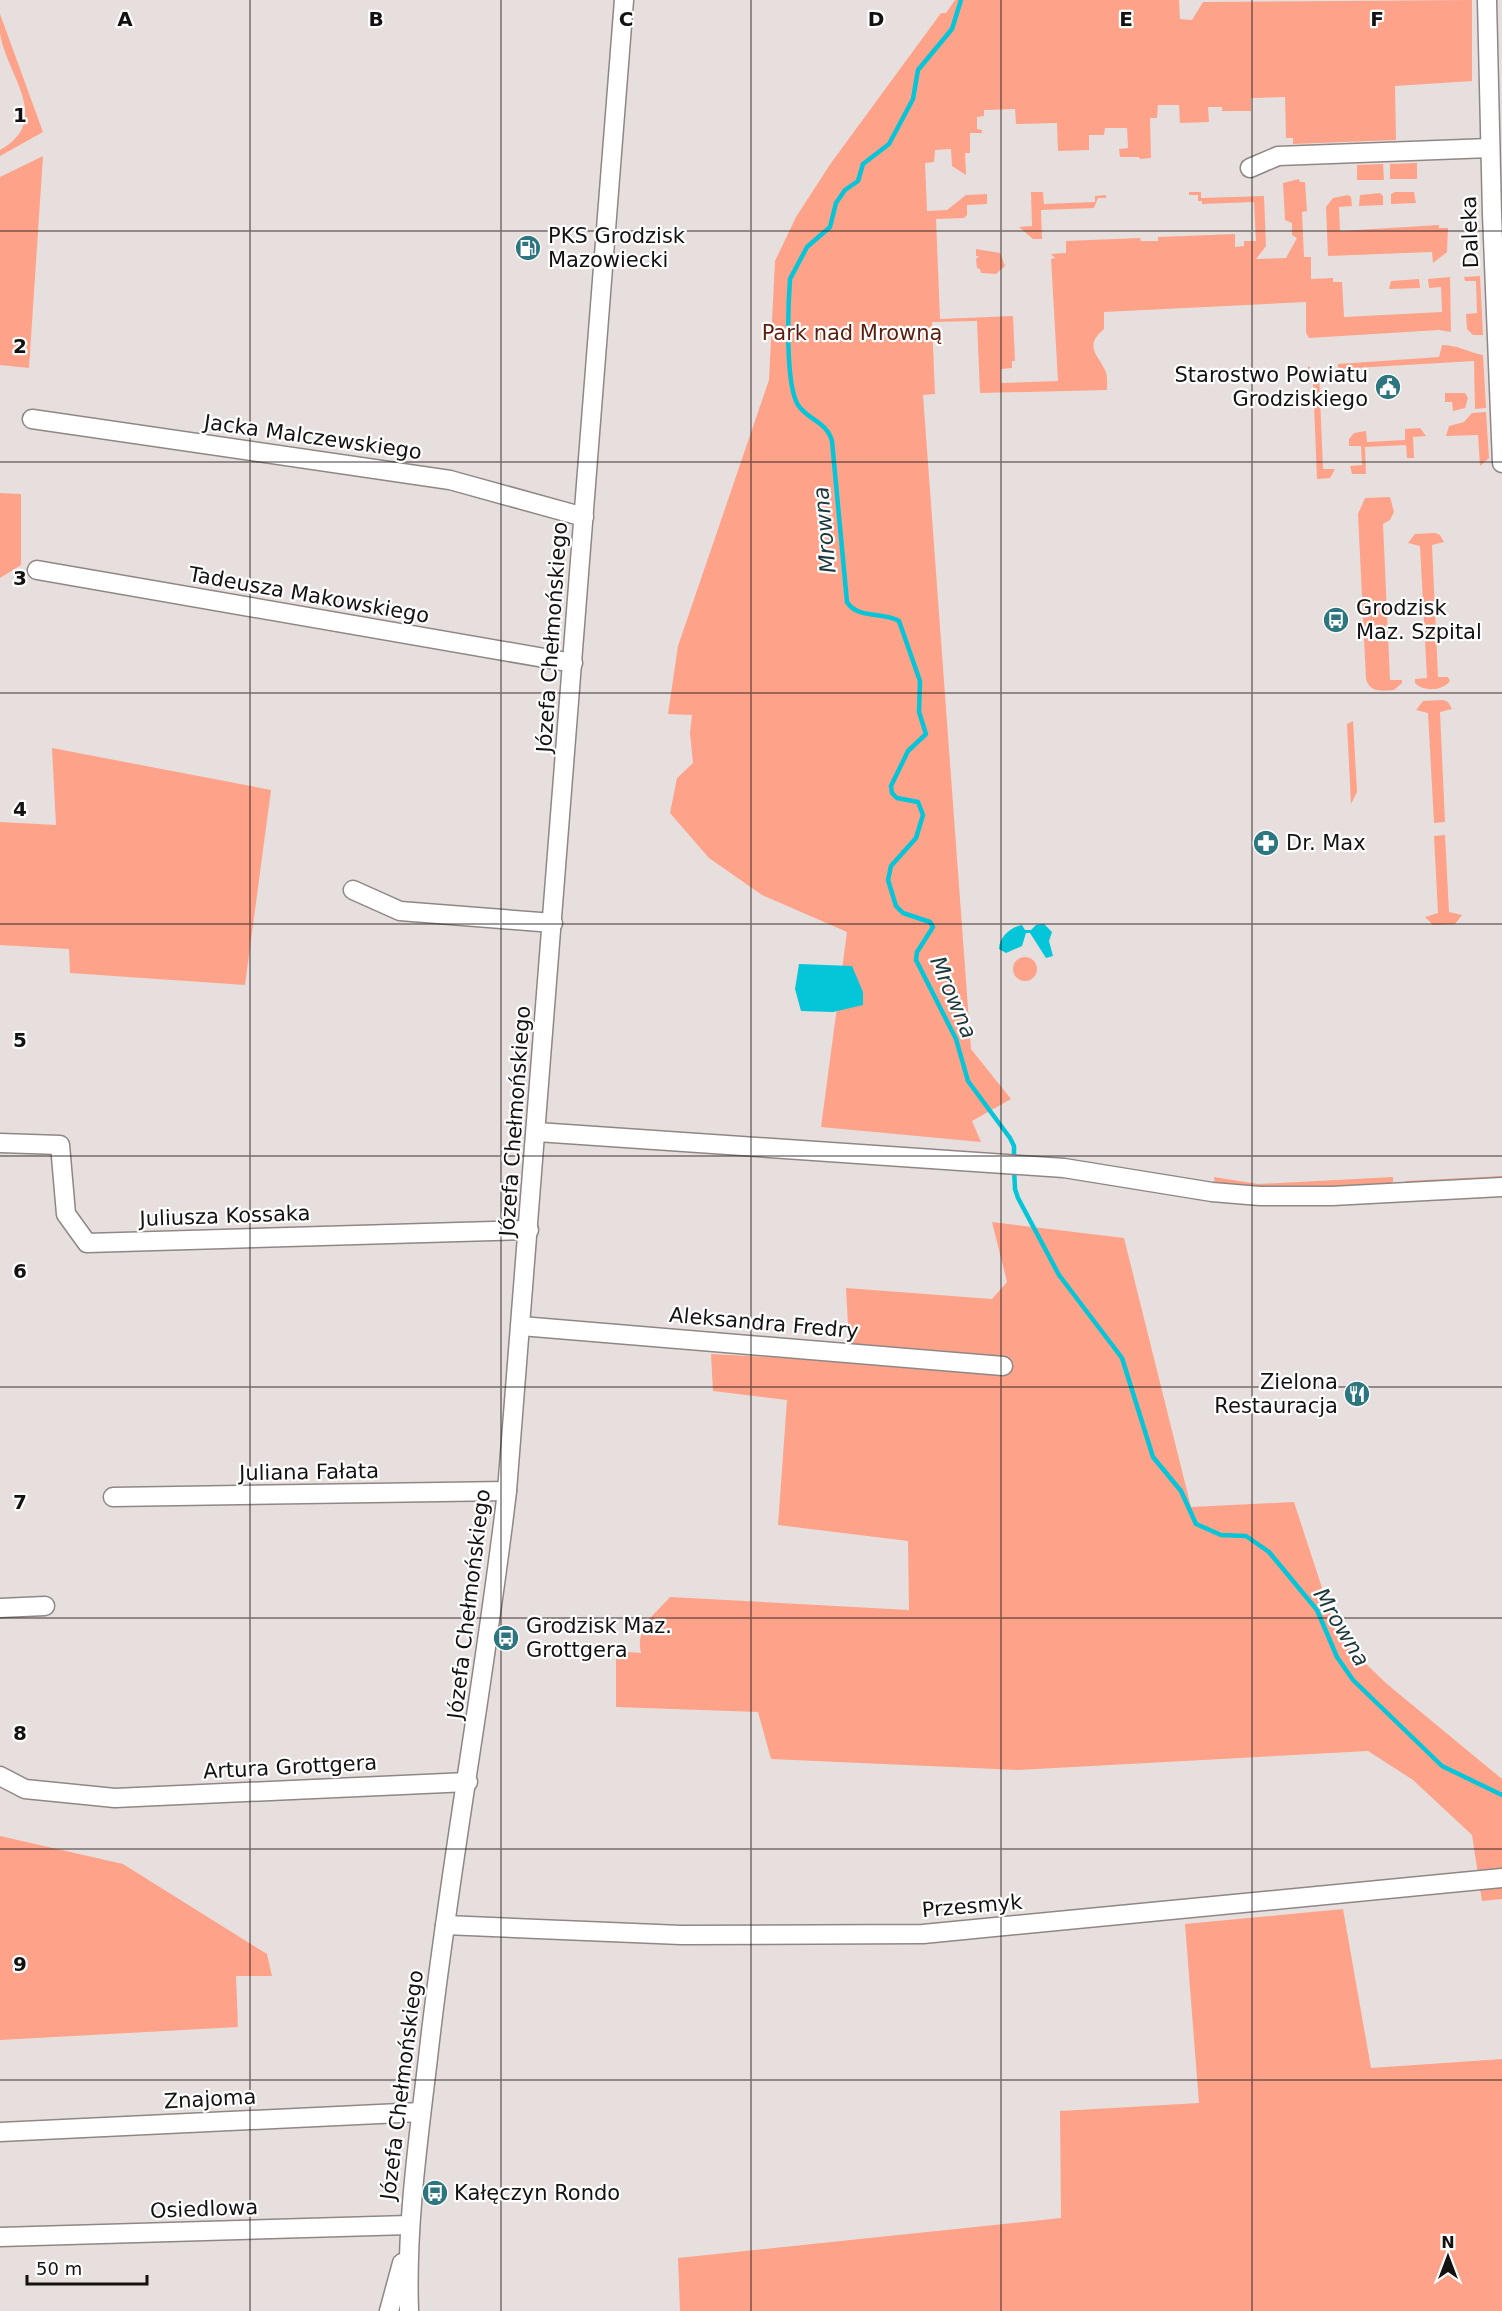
<svg xmlns="http://www.w3.org/2000/svg" width="1502" height="2311" font-family="'DejaVu Sans',sans-serif">
<style>
.green{fill:#fea289}
.water{fill:#05c5d9}
.lines{fill:none;stroke-linecap:round;stroke-linejoin:round}
.stream{stroke:#05c5d9;stroke-width:4.5}
.minor-casing{stroke:#8e8785;stroke-width:21}
.minor{stroke:#fff;stroke-width:18}
.grid{fill:none;stroke:#141111;stroke-width:1.5;stroke-opacity:0.55}
.labels{text-anchor:middle;stroke-width:4.5;stroke-linejoin:round;paint-order:stroke}
.street-label{font-size:21px;fill:#141111;stroke:#fff}
.poi-label{font-size:21px;fill:#141111;stroke:#fff;text-anchor:start}
.park-label{font-size:21px;fill:#5c1d0d;stroke:#fff}
.water-label{font-size:22px;font-style:italic;fill:#1e383b;stroke:#fff}
.grid-label{font-size:20px;text-anchor:middle;font-weight:bold;fill:#141111;stroke:#fff;stroke-width:4.5;stroke-linejoin:round;paint-order:stroke}
</style>
<rect width="100%" height="100%" fill="#e7dfdd"/>
<g class="green">
<path d="M 955,0 L 1179,0 L 1180,19 L 1192,20 L 1203,2 L 1472,0 L 1472,81 L 1395,86 L 1396,140 L 1293,144 L 1293,138 L 1286,138 L 1285,97 L 1251,98 L 1251,111 L 1222,111 L 1222,107 L 1208,107 L 1209,122 L 1180,123 L 1179,105 L 1158,105 L 1157,118 L 1150,118 L 1151,158 L 1140,159 L 1139,157 L 1120,157 L 1119,149 L 1128,148 L 1127,128 L 1105,128 L 1104,135 L 1089,135 L 1089,150 L 1058,151 L 1057,123 L 1016,124 L 1015,109 L 984,110 L 984,116 L 977,117 L 977,129 L 982,130 L 982,133 L 970,133 L 970,153 L 965,153 L 966,175 L 952,166 L 951,149 L 935,150 L 934,162 L 925,163 L 927,211 L 947,210 L 966,195 L 987,194 L 987,204 L 967,205 L 967,215 L 964,218 L 936,219 L 940,319 L 1013,316 L 1015,361 L 1012,361 L 1012,368 L 1001,369 L 1001,383 L 1058,381 L 1051,259 L 1055,258 L 1051,254 L 1066,253 L 1066,241 L 1140,238 L 1141,241 L 1158,241 L 1158,237 L 1235,234 L 1235,247 L 1244,246 L 1244,241 L 1256,241 L 1254,202 L 1202,204 L 1202,201 L 1198,201 L 1198,195 L 1189,195 L 1189,192 L 1201,192 L 1201,198 L 1264,196 L 1266,246 L 1256,259 L 1286,258 L 1297,238 L 1292,235 L 1292,223 L 1285,220 L 1283,183 L 1299,179 L 1300,182 L 1305,182 L 1307,211 L 1302,212 L 1304,257 L 1311,257 L 1311,279 L 1333,278 L 1333,282 L 1342,282 L 1344,317 L 1442,312 L 1441,287 L 1429,288 L 1428,279 L 1450,277 L 1451,332 L 1439,330 L 1309,338 L 1306,333 L 1306,302 L 1104,312 L 1104,329 C 1084,346 1097,354 1105,370 C 1108,376 1107,384 1107,390 L 980,393 L 977,321 L 932,322 L 935,394 L 923,395 L 971,1049 L 1011,1099 L 972,1121 L 981,1142 L 821,1127 L 847,932 L 762,895 L 709,858 L 670,813 L 677,778 L 693,763 L 690,733 L 692,715 L 668,714 L 678,646 L 769,380 L 775,261 L 796,217 L 831,163 L 941,13 L 946,13 Z"/>
<path d="M 0,14 L 43,132 L 0,156 L 0,150 C 54,120 6,75 0,33 C 0,27 0,21 0,14 Z"/>
<path d="M 43,156 L 29,368 L 0,365 L 0,177 Z"/>
<path d="M 1417,163 L 1417,179 L 1390,179 L 1390,164 Z"/>
<path d="M 1383,164 L 1384,180 L 1357,180 L 1357,165 Z"/>
<path d="M 1031,192 L 1043,192 L 1044,204 L 1095,202 L 1095,196 L 1106,195 L 1106,198 L 1098,198 L 1094,208 L 1041,210 L 1042,239 L 1033,239 L 1019,227 L 1032,226 Z"/>
<path d="M 1395,192 L 1414,192 L 1416,203 L 1391,204 L 1391,194 Z"/>
<path d="M 1380,193 L 1383,196 L 1383,205 L 1359,206 L 1360,195 Z"/>
<path d="M 1348,195 L 1351,197 L 1352,206 L 1339,207 L 1340,231 L 1439,225 L 1439,228 L 1448,228 L 1447,252 L 1433,263 L 1432,252 L 1328,256 L 1326,207 L 1333,198 Z"/>
<path d="M 976,249 L 1000,253 L 1005,266 L 996,274 L 981,273 L 980,269 L 977,268 L 976,259 L 979,256 L 976,256 Z"/>
<path d="M 1480,276 L 1483,335 L 1473,335 L 1467,329 L 1466,314 L 1477,313 L 1476,281 L 1465,281 L 1464,277 Z"/>
<path d="M 1419,279 L 1420,288 L 1389,289 L 1391,281 Z"/>
<path d="M 1442,345 C 1457,345 1468,352 1483,355 L 1486,408 L 1475,409 L 1474,361 L 1338,369 L 1338,364 L 1439,357 Z"/>
<path d="M 1308,366 L 1319,373 L 1323,469 L 1335,469 L 1330,478 L 1317,479 L 1313,380 L 1308,380 Z"/>
<path d="M 1445,393 L 1465,393 L 1468,398 L 1465,408 L 1453,411 L 1452,402 L 1445,402 Z"/>
<path d="M 1486,412 L 1489,458 L 1480,466 L 1478,435 L 1446,436 L 1449,426 L 1464,422 L 1472,413 Z"/>
<path d="M 1420,428 L 1426,436 L 1413,437 L 1414,458 L 1407,458 L 1406,445 L 1365,447 L 1366,474 L 1352,474 L 1350,466 L 1362,465 L 1361,446 L 1349,446 L 1349,439 L 1354,433 L 1366,431 L 1367,442 L 1405,440 L 1405,429 Z"/>
<path d="M 0,493 L 21,494 L 21,565 L 0,578 Z"/>
<path d="M 1390,497 L 1394,512 L 1390,520 L 1383,524 L 1390,680 L 1402,680 L 1402,683 L 1394,690 C 1382,691 1370,693 1366,679 L 1358,514 L 1365,498 Z"/>
<path d="M 1435,533 L 1440,535 L 1444,542 L 1432,545 L 1438,677 L 1448,677 L 1450,681 C 1443,691 1423,692 1415,683 L 1415,679 L 1427,678 L 1420,546 L 1408,543 L 1415,534 Z"/>
<path d="M 1443,700 L 1448,702 L 1452,709 L 1440,712 L 1445,822 L 1434,823 L 1428,713 L 1416,710 L 1423,701 Z"/>
<path d="M 1353,721 L 1357,792 L 1351,804 L 1347,724 Z"/>
<path d="M 52,748 L 271,790 L 245,985 L 70,973 L 69,949 L 0,945 L 0,822 L 56,825 Z"/>
<path d="M 1445,835 L 1449,912 L 1462,915 L 1455,924 L 1433,925 L 1425,917 L 1438,913 L 1434,836 Z"/>
<circle cx="1025" cy="969" r="12"/>
<path d="M 1502,1176 L 1502,1179 L 1407,1184 L 1405,1181 Z"/>
<path d="M 1214,1177 L 1258,1184 L 1393,1177 L 1393,1181 L 1391,1185 L 1285,1189 L 1215,1184 Z"/>
<path d="M 992,1222 L 1124,1238 L 1191,1507 L 1294,1502 L 1338,1637 L 1387,1684 L 1502,1779 L 1502,1899 L 1482,1901 L 1472,1835 L 1413,1780 L 1368,1751 L 1018,1770 L 771,1759 L 758,1712 L 616,1707 L 616,1651 L 641,1653 C 635,1628 654,1615 670,1597 L 909,1610 L 908,1541 L 778,1525 L 787,1400 L 713,1391 L 711,1354 L 850,1361 L 846,1288 L 992,1299 L 1007,1282 Z"/>
<path d="M 0,1836 L 123,1864 L 267,1954 L 272,1976 L 236,1976 L 238,2027 L 0,2040 Z"/>
<path d="M 1343,1909 L 1371,2068 L 1502,2059 L 1502,2311 L 680,2311 L 678,2258 L 1061,2218 L 1060,2111 L 1199,2103 L 1185,1924 Z"/>
</g>
<g class="water">
<path d="M 1044,924 L 1052,932 L 1049,941 L 1053,956 L 1046,958 L 1030,933 L 1026,933 L 1022,946 L 1006,953 L 999,949 C 999,937 1011,927 1022,925 L 1025,930 L 1031,930 L 1036,925 Z"/>
<path d="M 799,964 L 852,966 L 863,992 L 863,1005 L 833,1012 L 801,1011 L 795,989 Z"/>
</g>
<g class="lines">
<g class="stream">
<path d="M 961,0 L 952,29 L 918,70 L 913,99 L 889,144 L 863,164 L 858,181 L 845,190 L 836,203 L 830,227 L 807,247 L 790,279 C 788,306 785,384 798,405 C 808,420 827,422 832,441 L 847,602 C 857,619 884,612 899,621 L 920,681 L 919,712 L 926,734 L 908,751 L 891,786 L 892,793 L 897,798 L 918,802 L 923,815 L 916,838 L 891,866 L 888,880 L 896,906 L 903,913 L 930,922 L 933,927 L 917,952 L 916,960 L 956,1039 L 968,1081 L 1010,1138 L 1014,1146 L 1014,1160"/>
<path d="M 1014,1168 L 1015,1189 L 1018,1198 L 1059,1275 L 1122,1358 L 1153,1457 L 1181,1491 L 1196,1524 L 1221,1535 L 1246,1536 L 1269,1552 L 1317,1610 L 1337,1657 L 1353,1680 L 1442,1766 L 1502,1795"/>
</g>
<g class="minor-casing">
<g id="minor">
<path d="M 1487,0 L 1492,214 L 1502,463"/>
<path d="M 1250,168 L 1278,156 L 1490,148"/>
<path d="M 32,419 L 450,480 L 584,517"/>
<path d="M 37,570 L 573,663"/>
<path d="M 353,890 L 400,911 L 553,923"/>
<path d="M 537,1132 L 1064,1168 L 1212,1192 L 1260,1196 L 1332,1196 L 1502,1187"/>
<path d="M 0,1143 L 60,1145 L 66,1214 L 87,1243 L 529,1230"/>
<path d="M 521,1326 L 1003,1366"/>
<path d="M 113,1497 L 507,1491"/>
<path d="M 0,1608 L 45,1606"/>
<path d="M 0,1776 L 25,1789 L 115,1798 L 468,1782"/>
<path d="M 445,1925 L 681,1935 L 923,1934 L 1502,1878"/>
<path d="M 0,2132 L 421,2112"/>
<path d="M 0,2237 L 409,2225"/>
<path d="M 389,2311 L 402,2263"/>
<path d="M 409,2311 C 406,2226 418,2142 428,2058 C 449,1868 485,1680 507,1491 L 624,0"/>
</g>
</g>
<use href="#minor" class="minor"/>
</g>
<path class="grid" d="M 250,0 L 250,2311M 501,0 L 501,2311M 751,0 L 751,2311M 1001,0 L 1001,2311M 1252,0 L 1252,2311M 0,231 L 1502,231M 0,462 L 1502,462M 0,693 L 1502,693M 0,924 L 1502,924M 0,1156 L 1502,1156M 0,1387 L 1502,1387M 0,1618 L 1502,1618M 0,1849 L 1502,1849M 0,2080 L 1502,2080"/>
<defs>
<g id="fuel-disc" transform="scale(1.35)"><circle r="9.5" fill="#2d757f" stroke="#fff"/><path d="M-5.5-6h7V0h2V4h1.3V-2.5L3-4.5l.8-.8L6-3V5H2.5V1h-1V6h-7ZM-4.2-4.7v3.2H.2V-4.7Z" fill="#fff"/></g>
<g id="civic-disc" transform="scale(1.35)"><circle r="9.5" fill="#2d757f" stroke="#fff"/><path d="M-.6-6.5H3V-4.5H.6V-3L4-1V1h2V6H-6V1h2V-1L-.6-3ZM-1.2 2.5V6h2.4V2.5Z" fill="#fff"/></g>
<g id="bus-disc" transform="scale(1.35)"><circle r="9.5" fill="#2d757f" stroke="#fff"/><path d="M-5-6H5V4H4V6H2V4H-2V6H-4V4H-5ZM-3.5-4V0h7V-4ZM-3.5 1.2v1.5H-2V1.2ZM2 1.2v1.5H3.5V1.2Z" fill="#fff"/></g>
<g id="pharmacy-disc" transform="scale(1.35)"><circle r="9.5" fill="#2d757f" stroke="#fff"/><path d="M-2-6h4v4h4v4h-4v4h-4v-4h-4v-4h4Z" fill="#fff"/></g>
<g id="restaurant-disc" transform="scale(1.35)"><circle r="9.5" fill="#2d757f" stroke="#fff"/><path d="M-5-6h1v4h1v-4h1v4h1v-4h1v5L-1.5 .5V6h-2V.5L-5-1ZM5-6V6H3V1.5H1.5Q1.5-4 5-6Z" fill="#fff"/></g>
</defs>
<g fill-rule="evenodd">
<use href="#fuel-disc" x="528" y="248"/>
<use href="#civic-disc" x="1388" y="387"/>
<use href="#bus-disc" x="1336" y="620"/>
<use href="#pharmacy-disc" x="1266" y="843"/>
<use href="#restaurant-disc" x="1357" y="1394"/>
<use href="#bus-disc" x="506" y="1638"/>
<use href="#bus-disc" x="435" y="2193"/>
</g>
<g class="labels">
<g class="street-label">
<text transform="translate(1470 232) rotate(-92)" y="7">Daleka</text>
<text transform="translate(313 437) rotate(8)" y="7">Jacka Malczewskiego</text>
<text transform="translate(309 595) rotate(10)" y="7">Tadeusza Makowskiego</text>
<text transform="translate(552 637) rotate(-86)" y="7">Józefa Chełmońskiego</text>
<text transform="translate(515 1121) rotate(-86)" y="7">Józefa Chełmońskiego</text>
<text transform="translate(225 1216) rotate(-2)" y="7">Juliusza Kossaka</text>
<text transform="translate(764 1323) rotate(5)" y="7">Aleksandra Fredry</text>
<text transform="translate(309 1472) rotate(-1)" y="7">Juliana Fałata</text>
<text transform="translate(469 1604) rotate(-83)" y="7">Józefa Chełmońskiego</text>
<text transform="translate(290 1767) rotate(-3)" y="7">Artura Grottgera</text>
<text transform="translate(972 1906) rotate(-5)" y="7">Przesmyk</text>
<text transform="translate(402 2085) rotate(-83)" y="7">Józefa Chełmońskiego</text>
<text transform="translate(210 2099) rotate(-3)" y="7">Znajoma</text>
<text transform="translate(204 2209) rotate(-2)" y="7">Osiedlowa</text>
</g>
<g class="poi-label">
<text x="548" y="243">PKS Grodzisk<tspan x="548" dy="24">Mazowiecki</tspan></text>
<text x="1368" y="382" text-anchor="end">Starostwo Powiatu<tspan x="1368" dy="24">Grodziskiego</tspan></text>
<text x="1356" y="615">Grodzisk<tspan x="1356" dy="24">Maz. Szpital</tspan></text>
<text x="1286" y="850">Dr. Max</text>
<text x="1338" y="1389" text-anchor="end">Zielona<tspan x="1338" dy="24">Restauracja</tspan></text>
<text x="526" y="1633">Grodzisk Maz.<tspan x="526" dy="24">Grottgera</tspan></text>
<text x="454" y="2200">Kałęczyn Rondo</text>
</g>
<g class="park-label">
<text x="852" y="340">Park nad Mrowną</text>
</g>
<g class="water-label">
<text transform="translate(824 530) rotate(-95)" y="8">Mrowna</text>
<text transform="translate(954 997) rotate(67)" y="8">Mrowna</text>
<text transform="translate(1342 1627) rotate(59)" y="8">Mrowna</text>
</g>
</g>
<g class="grid-label">
<text x="125" y="26">A</text>
<text x="376" y="26">B</text>
<text x="626" y="26">C</text>
<text x="876" y="26">D</text>
<text x="1126" y="26">E</text>
<text x="1377" y="26">F</text>
<text x="20" y="122">1</text>
<text x="20" y="353">2</text>
<text x="20" y="585">3</text>
<text x="20" y="816">4</text>
<text x="20" y="1047">5</text>
<text x="20" y="1278">6</text>
<text x="20" y="1509">7</text>
<text x="20" y="1740">8</text>
<text x="20" y="1971">9</text>
</g>
<g transform="translate(1448 2257)" stroke="#ffffff" stroke-width="4.5" paint-order="stroke">
<path d="M0-4.5L10 22L0 15L-10 22Z" fill="#141111"/>
<text y="-9" font-size="16" font-weight="bold" text-anchor="middle" fill="#141111">N</text>
</g>
<path d="M27 2275v9h120v-9" fill="none" stroke="#141111" stroke-width="3"/>
<text x="36" y="2275" font-size="18" fill="#141111" stroke="#ffffff" stroke-width="4.5" paint-order="stroke">50 m</text>
</svg>
